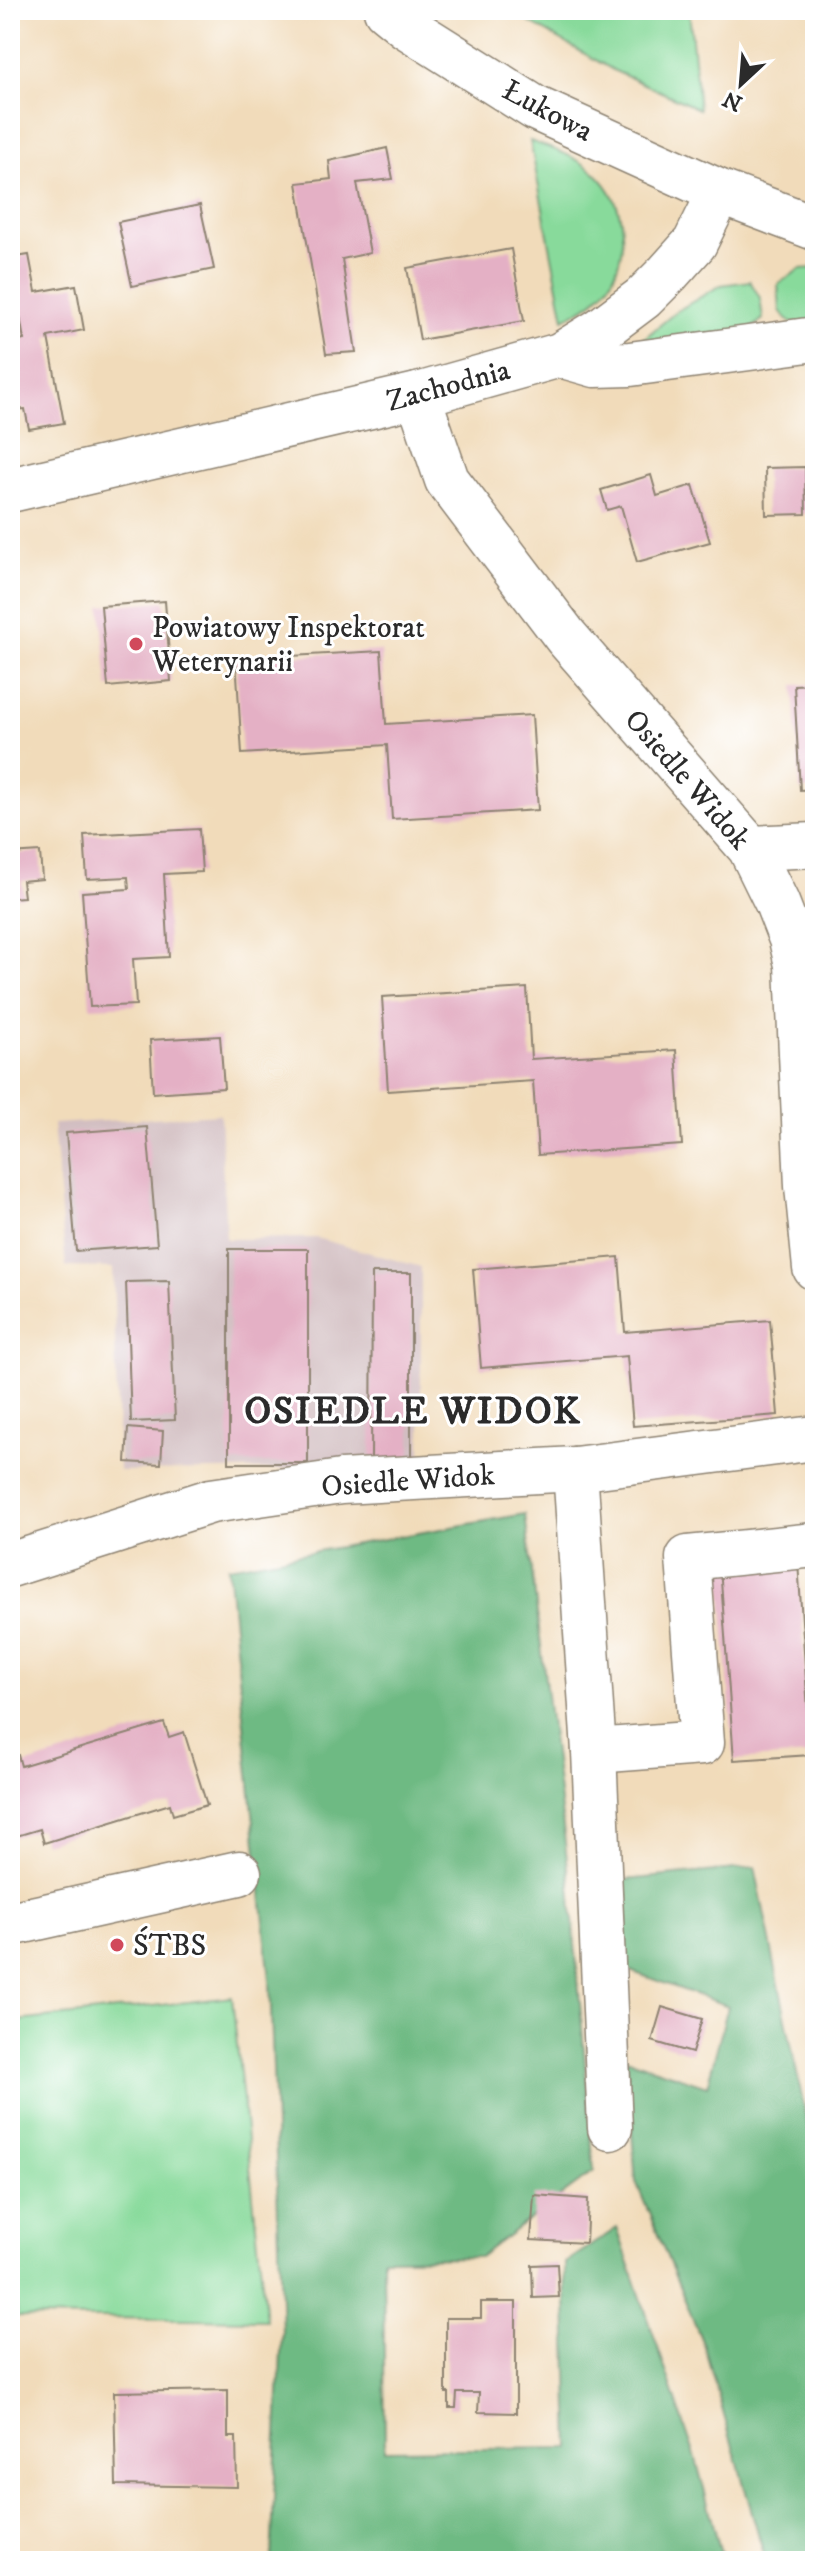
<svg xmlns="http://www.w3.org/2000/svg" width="825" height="2571" font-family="'IM FELL DW Pica',serif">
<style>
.industrial{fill:#d2bec1}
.green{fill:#88da9b;stroke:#5a8263;stroke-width:2}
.forest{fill:#6eba83;stroke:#4c7257;stroke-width:2}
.building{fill:#e4b0c5}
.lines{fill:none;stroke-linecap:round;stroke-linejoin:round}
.minor-casing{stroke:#8e8372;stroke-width:47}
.minor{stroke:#fff;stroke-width:44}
.poi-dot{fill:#d1495b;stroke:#fff;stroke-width:3}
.labels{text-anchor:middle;stroke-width:6;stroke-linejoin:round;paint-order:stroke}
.street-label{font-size:30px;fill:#2b2b2b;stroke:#fff}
.poi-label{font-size:30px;fill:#2b2b2b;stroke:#fff;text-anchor:start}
.district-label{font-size:38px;font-weight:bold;letter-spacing:2px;fill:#2b2b2b;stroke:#fff}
</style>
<rect width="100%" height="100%" fill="#fff"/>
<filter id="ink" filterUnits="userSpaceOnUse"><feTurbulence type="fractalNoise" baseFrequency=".0125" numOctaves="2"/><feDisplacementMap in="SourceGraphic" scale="16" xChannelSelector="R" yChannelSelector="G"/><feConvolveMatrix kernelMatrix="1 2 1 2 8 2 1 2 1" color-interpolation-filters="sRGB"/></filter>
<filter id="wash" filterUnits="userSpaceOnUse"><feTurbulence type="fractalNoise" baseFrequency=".006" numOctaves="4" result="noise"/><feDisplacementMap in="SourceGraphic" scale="32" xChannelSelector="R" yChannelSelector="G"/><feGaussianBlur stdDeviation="1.8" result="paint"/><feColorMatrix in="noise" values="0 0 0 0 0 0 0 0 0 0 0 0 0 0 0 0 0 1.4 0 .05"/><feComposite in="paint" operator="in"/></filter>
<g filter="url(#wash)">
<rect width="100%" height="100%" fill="#f1dbba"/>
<path class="industrial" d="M 220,1114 L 226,1239 L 316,1238 L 421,1267 L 421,1468 L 119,1471 L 113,1268 L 66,1267 L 53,1124 Z"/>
<g class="green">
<path d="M 508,10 L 689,10 L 699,109 L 615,71 Z"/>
<path d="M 530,141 C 553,149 577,156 595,173 C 628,203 631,257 604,291 C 593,304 579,311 564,319 Z"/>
<path d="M 815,268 L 815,324 L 791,323 L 780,311 L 778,284 L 800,269 Z"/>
<path d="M 750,281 L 760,298 L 763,319 L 745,334 L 630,350 L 677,311 L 721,285 Z"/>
<path d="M 232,1997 L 266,2320 L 17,2317 L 10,2241 L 10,2022 Z"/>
</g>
<g class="forest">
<path d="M 525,1514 L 570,1884 L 594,2171 L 479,2257 L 383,2258 L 385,2450 L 570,2448 L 565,2263 L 617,2228 L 696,2459 L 723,2561 L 271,2561 L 282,2331 L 270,1981 L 228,1567 Z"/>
<path d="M 755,1867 L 809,2132 L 815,2132 L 815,2561 L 766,2561 L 704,2346 L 636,2182 L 626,2059 L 707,2086 L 728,2006 L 616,1966 L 606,1882 Z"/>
</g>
<g id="blocks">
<g class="building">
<path d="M 387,148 L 393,179 L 357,183 L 370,253 L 342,259 L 356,352 L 326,354 L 297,183 L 331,179 L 329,161 Z"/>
<path d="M 200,205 L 214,269 L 132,286 L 118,222 Z"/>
<path d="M 511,249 L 524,321 L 420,340 L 407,268 Z"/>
<path d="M 29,255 L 36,292 L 76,285 L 84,330 L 48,337 L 64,423 L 29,429 L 25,409 L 14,410 L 10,387 L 10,373 L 20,371 L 15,342 L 24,340 L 10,258 Z"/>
<path d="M 805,467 L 806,514 L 766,515 L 765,468 Z"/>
<path d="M 651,475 L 657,496 L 693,485 L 710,542 L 637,562 L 621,506 L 607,510 L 601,490 Z"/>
<path d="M 165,601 L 171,681 L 108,687 L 101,606 Z"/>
<path d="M 381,651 L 386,724 L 532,715 L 538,810 L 392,819 L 387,745 L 242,754 L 236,659 Z"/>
<path d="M 815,684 L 815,789 L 800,790 L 794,685 Z"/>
<path d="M 199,829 L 202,872 L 164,874 L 169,957 L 133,959 L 136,1005 L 90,1007 L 82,892 L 129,889 L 128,877 L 87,879 L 84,835 Z"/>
<path d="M 40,852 L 42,879 L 22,881 L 24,897 L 10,898 L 10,854 Z"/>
<path d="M 527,988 L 531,1059 L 676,1050 L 682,1145 L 538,1155 L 533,1081 L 388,1091 L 382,997 Z"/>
<path d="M 220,1036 L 224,1088 L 153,1093 L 150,1040 Z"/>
<path d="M 147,1127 L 157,1245 L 76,1251 L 66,1133 Z"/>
<rect x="229" y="1249" width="79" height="214"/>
<path d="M 619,1257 L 625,1332 L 770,1320 L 778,1415 L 633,1426 L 627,1356 L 481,1368 L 473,1269 Z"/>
<path d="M 372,1273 L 411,1273 L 411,1461 L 371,1462 Z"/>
<path d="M 169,1281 L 175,1420 L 131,1422 L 126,1282 Z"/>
<path d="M 128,1428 L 163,1431 L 161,1464 L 126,1462 Z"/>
<path d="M 798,1562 L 811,1755 L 734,1760 L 720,1567 Z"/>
<path d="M 164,1723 L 169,1737 L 184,1732 L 207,1805 L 173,1815 L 170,1804 L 44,1843 L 40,1829 L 10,1838 L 10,1757 L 18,1755 L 21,1766 Z"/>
<path d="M 662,2007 L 702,2019 L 692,2053 L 652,2041 Z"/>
<path d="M 534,2195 L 588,2199 L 586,2243 L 531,2240 Z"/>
<path d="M 557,2264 L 559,2297 L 533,2298 L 532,2265 Z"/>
<path d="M 481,2302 L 516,2302 L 516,2413 L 478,2412 L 479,2393 L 457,2393 L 456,2408 L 449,2408 L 449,2393 L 446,2393 L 446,2318 L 481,2318 Z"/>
<path d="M 228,2390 L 228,2437 L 236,2437 L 237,2487 L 116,2485 L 114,2392 Z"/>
</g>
</g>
</g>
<g filter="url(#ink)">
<use href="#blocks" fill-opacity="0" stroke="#8e8372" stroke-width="2"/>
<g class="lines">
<g class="minor-casing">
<g id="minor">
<path d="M 386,10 L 407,27 L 535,108 L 720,192 L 815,228"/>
<path d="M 560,355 L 595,365 L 630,364 L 815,339"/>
<path d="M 418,395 L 447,480 L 566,637 L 750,848 L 777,903 L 791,939 L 797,965 L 807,1186 L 815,1268"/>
<path d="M 10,490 L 418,395 L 560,355 L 599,331 L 643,298 L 668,273 L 695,243 L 720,192"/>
<path d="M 750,848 L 815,845"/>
<path d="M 575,1469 L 594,1751 L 610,2128"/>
<path d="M 10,1565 L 211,1501 L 341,1482 L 575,1469 L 815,1438"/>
<path d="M 594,1751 L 702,1743 L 688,1558 L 815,1545"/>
<path d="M 10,1924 L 239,1873"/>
</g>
</g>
<use href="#minor" class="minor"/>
</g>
</g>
<g class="poi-dot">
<circle cx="136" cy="644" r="8"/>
<circle cx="117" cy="1945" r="8"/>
</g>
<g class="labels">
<g class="street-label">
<text transform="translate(548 110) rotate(28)" y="10">Łukowa</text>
<text transform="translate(448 385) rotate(-15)" y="10">Zachodnia</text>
<text transform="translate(688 779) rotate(49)" y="10">Osiedle Widok</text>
<text transform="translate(408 1480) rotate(-4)" y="10">Osiedle Widok</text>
</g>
<g class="poi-label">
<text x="152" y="637">Powiatowy Inspektorat<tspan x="152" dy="34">Weterynarii</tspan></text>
<text x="133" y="1955">ŚTBS</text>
</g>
<g class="district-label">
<text x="413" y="1423">OSIEDLE WIDOK</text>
</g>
</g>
<rect width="825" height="2571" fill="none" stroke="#fff" stroke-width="40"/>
<g transform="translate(741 84) rotate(206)" stroke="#ffffff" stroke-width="6" paint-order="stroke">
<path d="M0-6L14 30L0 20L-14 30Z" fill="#2b2b2b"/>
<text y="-12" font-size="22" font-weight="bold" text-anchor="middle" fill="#2b2b2b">N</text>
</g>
</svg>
